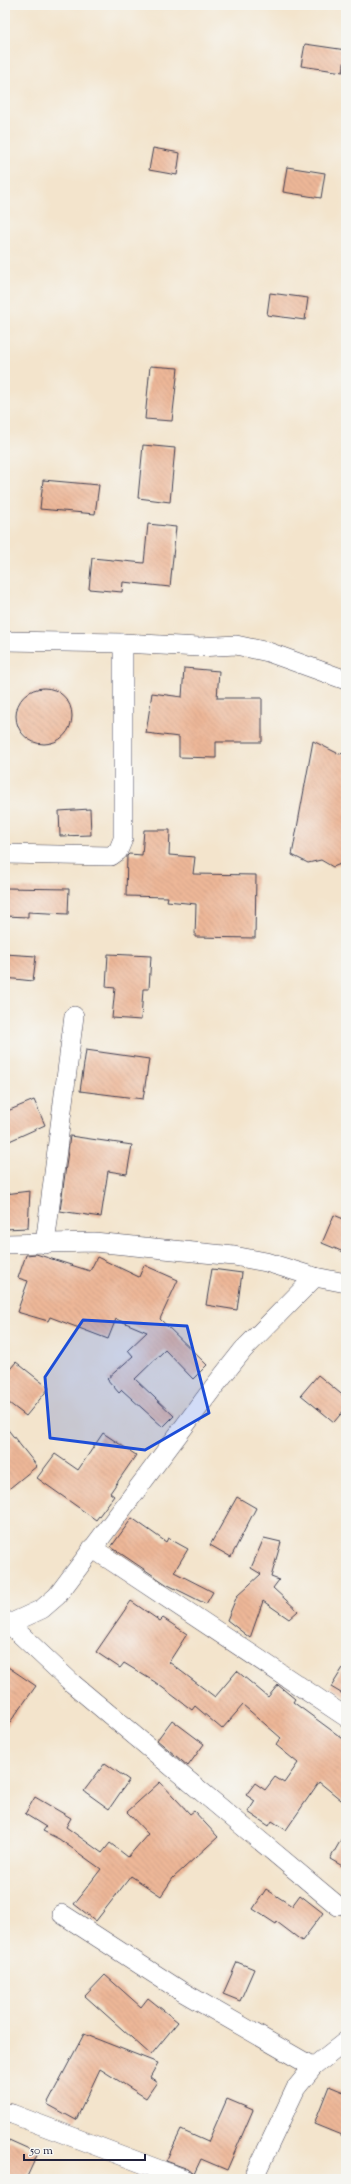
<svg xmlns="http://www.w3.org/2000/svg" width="351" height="2184" font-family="'Sorts Mill Goudy',serif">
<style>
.building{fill:url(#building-back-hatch)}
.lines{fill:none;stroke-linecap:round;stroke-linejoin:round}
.minor-casing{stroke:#413f51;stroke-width:20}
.minor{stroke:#fff;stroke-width:19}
.marked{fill:#1d4ed8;fill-opacity:0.2;stroke:#1d4ed8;stroke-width:3;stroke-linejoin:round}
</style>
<defs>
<pattern id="building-back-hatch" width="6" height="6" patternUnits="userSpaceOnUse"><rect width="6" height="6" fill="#edb798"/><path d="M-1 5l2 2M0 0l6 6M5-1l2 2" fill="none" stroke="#cb9d84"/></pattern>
</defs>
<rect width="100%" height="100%" fill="#f6f6f2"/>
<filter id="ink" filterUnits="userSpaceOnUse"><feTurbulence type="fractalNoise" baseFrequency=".025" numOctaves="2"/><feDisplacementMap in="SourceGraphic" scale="8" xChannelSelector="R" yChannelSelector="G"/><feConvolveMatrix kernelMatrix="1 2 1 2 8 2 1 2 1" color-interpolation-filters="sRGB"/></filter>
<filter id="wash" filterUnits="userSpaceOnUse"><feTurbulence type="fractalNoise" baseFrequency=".012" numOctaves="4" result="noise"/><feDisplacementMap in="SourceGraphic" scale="16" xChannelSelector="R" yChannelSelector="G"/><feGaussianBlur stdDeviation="0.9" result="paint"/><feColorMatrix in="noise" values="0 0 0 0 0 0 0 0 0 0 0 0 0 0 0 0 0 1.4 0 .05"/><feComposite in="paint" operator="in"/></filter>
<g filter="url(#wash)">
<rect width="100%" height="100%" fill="#f3e4cc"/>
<g id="blocks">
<g class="building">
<path d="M 305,44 L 346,50 L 343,72 L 301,66 Z"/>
<path d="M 153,148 L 180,153 L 177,175 L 149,170 Z"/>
<path d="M 287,167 L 325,173 L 321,198 L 283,192 Z"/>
<path d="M 270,293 L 308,298 L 305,320 L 267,315 Z"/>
<path d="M 150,366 L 178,368 L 172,421 L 145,419 Z"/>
<path d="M 143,445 L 175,448 L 170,502 L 138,498 Z"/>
<path d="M 43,480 L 99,485 L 95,514 L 40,509 Z"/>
<path d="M 148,524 L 176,527 L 170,587 L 123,582 L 122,592 L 89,589 L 92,558 L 144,563 Z"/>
<path d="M 184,668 L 219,671 L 217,698 L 262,698 L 262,742 L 216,742 L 216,758 L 179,757 L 179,737 L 146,733 L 152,693 L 182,697 Z"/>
<circle cx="44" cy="716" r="28"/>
<path d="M 313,741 L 339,754 L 346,753 L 346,855 L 343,863 L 333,867 L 321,860 L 308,863 L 292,855 Z"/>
<path d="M 90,809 L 91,835 L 60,836 L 59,811 Z"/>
<path d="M 144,830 L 170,830 L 169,855 L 195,857 L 193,874 L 256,875 L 255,938 L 195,937 L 196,904 L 167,901 L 168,897 L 126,896 L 127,856 L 129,854 L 142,855 Z"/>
<path d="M 5,888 L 69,889 L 68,914 L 28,912 L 28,917 L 5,916 Z"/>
<path d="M 5,954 L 36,956 L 33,981 L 5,978 Z"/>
<path d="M 108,954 L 151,956 L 149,989 L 143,989 L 141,1020 L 112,1018 L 115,988 L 106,987 Z"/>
<path d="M 86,1050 L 149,1059 L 143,1099 L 80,1091 Z"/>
<path d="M 34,1100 L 45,1125 L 5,1143 L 5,1112 Z"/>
<path d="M 70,1136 L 132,1145 L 127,1174 L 108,1171 L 101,1217 L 60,1211 Z"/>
<path d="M 30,1191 L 28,1228 L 5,1229 L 5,1194 Z"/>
<path d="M 334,1215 L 346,1220 L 346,1253 L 322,1243 Z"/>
<path d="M 36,1254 L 90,1271 L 97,1257 L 139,1277 L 144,1265 L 178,1280 L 160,1319 L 207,1365 L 193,1379 L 165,1350 L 135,1379 L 174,1416 L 163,1427 L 122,1390 L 119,1393 L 107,1379 L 133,1356 L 128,1350 L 147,1332 L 116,1319 L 108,1339 L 50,1317 L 48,1321 L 17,1312 L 28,1281 L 18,1278 L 26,1255 Z"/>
<path d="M 212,1269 L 242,1273 L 237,1310 L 206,1305 Z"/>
<path d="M 16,1362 L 49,1388 L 26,1416 L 5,1400 L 5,1375 Z"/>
<path d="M 318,1375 L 346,1398 L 346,1408 L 334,1422 L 301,1395 Z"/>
<path d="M 5,1426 L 37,1466 L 5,1492 Z"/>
<path d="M 103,1433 L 136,1455 L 110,1493 L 114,1496 L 96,1520 L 37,1478 L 55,1454 L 78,1470 Z"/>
<path d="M 237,1497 L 256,1508 L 231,1557 L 210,1545 Z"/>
<path d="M 132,1518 L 166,1542 L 168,1538 L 188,1549 L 174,1572 L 213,1592 L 206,1604 L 166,1584 L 111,1547 Z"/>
<path d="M 264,1538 L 281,1542 L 271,1577 L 279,1580 L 273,1588 L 298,1611 L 289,1619 L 263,1601 L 250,1638 L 227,1620 L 237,1596 L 261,1574 L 251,1568 Z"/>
<path d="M 131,1601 L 160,1621 L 163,1618 L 187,1634 L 169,1662 L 215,1697 L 237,1671 L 268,1697 L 278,1685 L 295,1699 L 293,1702 L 346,1741 L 346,1804 L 319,1782 L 286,1830 L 272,1821 L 269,1826 L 248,1812 L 255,1801 L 246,1795 L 255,1783 L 265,1790 L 275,1777 L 284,1783 L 298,1763 L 276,1745 L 281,1738 L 243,1705 L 222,1729 L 195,1706 L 192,1710 L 155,1682 L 124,1663 L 120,1668 L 96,1652 Z"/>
<path d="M 346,1663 L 346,1696 L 331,1687 Z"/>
<path d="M 5,1665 L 36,1686 L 5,1729 Z"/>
<path d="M 172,1720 L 204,1744 L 188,1766 L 157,1740 Z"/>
<path d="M 105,1763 L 129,1780 L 109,1809 L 84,1791 Z"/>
<path d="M 160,1782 L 190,1814 L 194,1811 L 218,1837 L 173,1878 L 161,1896 L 131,1876 L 96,1921 L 74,1904 L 101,1869 L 59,1839 L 43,1831 L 46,1827 L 25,1814 L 35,1797 L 71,1818 L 66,1827 L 102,1853 L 110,1843 L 128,1857 L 148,1834 L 127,1812 Z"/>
<path d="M 346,1831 L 346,1868 L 330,1859 Z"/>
<path d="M 266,1889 L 292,1906 L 300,1895 L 323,1913 L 302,1941 L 277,1922 L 276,1924 L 253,1909 Z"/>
<path d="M 237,1962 L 254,1969 L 240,2001 L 223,1994 Z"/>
<path d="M 105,1975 L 141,2007 L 148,1998 L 178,2022 L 151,2055 L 85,1996 Z"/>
<path d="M 84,2034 L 158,2063 L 150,2077 L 157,2082 L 146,2098 L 100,2069 L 76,2120 L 47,2104 Z"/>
<path d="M 329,2086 L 346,2093 L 346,2137 L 314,2124 Z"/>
<path d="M 227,2099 L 253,2110 L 227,2170 L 201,2159 L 194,2174 L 188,2169 L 166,2161 L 181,2130 L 208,2142 Z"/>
<path d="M 9,2140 L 38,2153 L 26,2179 L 5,2179 L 5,2149 Z"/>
</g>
</g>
</g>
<g filter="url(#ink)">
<use href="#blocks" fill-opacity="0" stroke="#413f51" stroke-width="1"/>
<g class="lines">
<g class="minor-casing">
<g id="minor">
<path d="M 5,641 L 123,643 L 199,647 L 236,645 L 268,652 L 346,680"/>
<path d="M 5,854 L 111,856 L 118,851 L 123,839 L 123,643"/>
<path d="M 5,1244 L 94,1242 L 234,1256 L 266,1262 L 315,1277 L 346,1283"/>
<path d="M 45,1244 L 74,1016"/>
<path d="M 92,1548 L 346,1717"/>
<path d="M 5,1620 L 73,1684 L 338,1906"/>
<path d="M 5,1626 L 42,1609 L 57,1596 L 213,1388 L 243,1350 L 315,1277"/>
<path d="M 62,1914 L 181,1991 L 313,2067"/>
<path d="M 5,2113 L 12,2114 L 184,2179"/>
<path d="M 253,2179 L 296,2088 L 313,2067 L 346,2041"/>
</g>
</g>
<use href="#minor" class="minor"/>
</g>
</g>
<path class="marked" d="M 83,1320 L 187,1326 L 209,1413 L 145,1450 L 50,1438 L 45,1377 Z"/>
<rect width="351" height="2184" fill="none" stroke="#f6f6f2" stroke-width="20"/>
<path d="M24 2154v6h121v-6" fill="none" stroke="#22223b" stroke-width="2"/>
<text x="30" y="2154" font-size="12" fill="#22223b" stroke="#f6f6f2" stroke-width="3" paint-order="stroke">50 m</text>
</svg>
